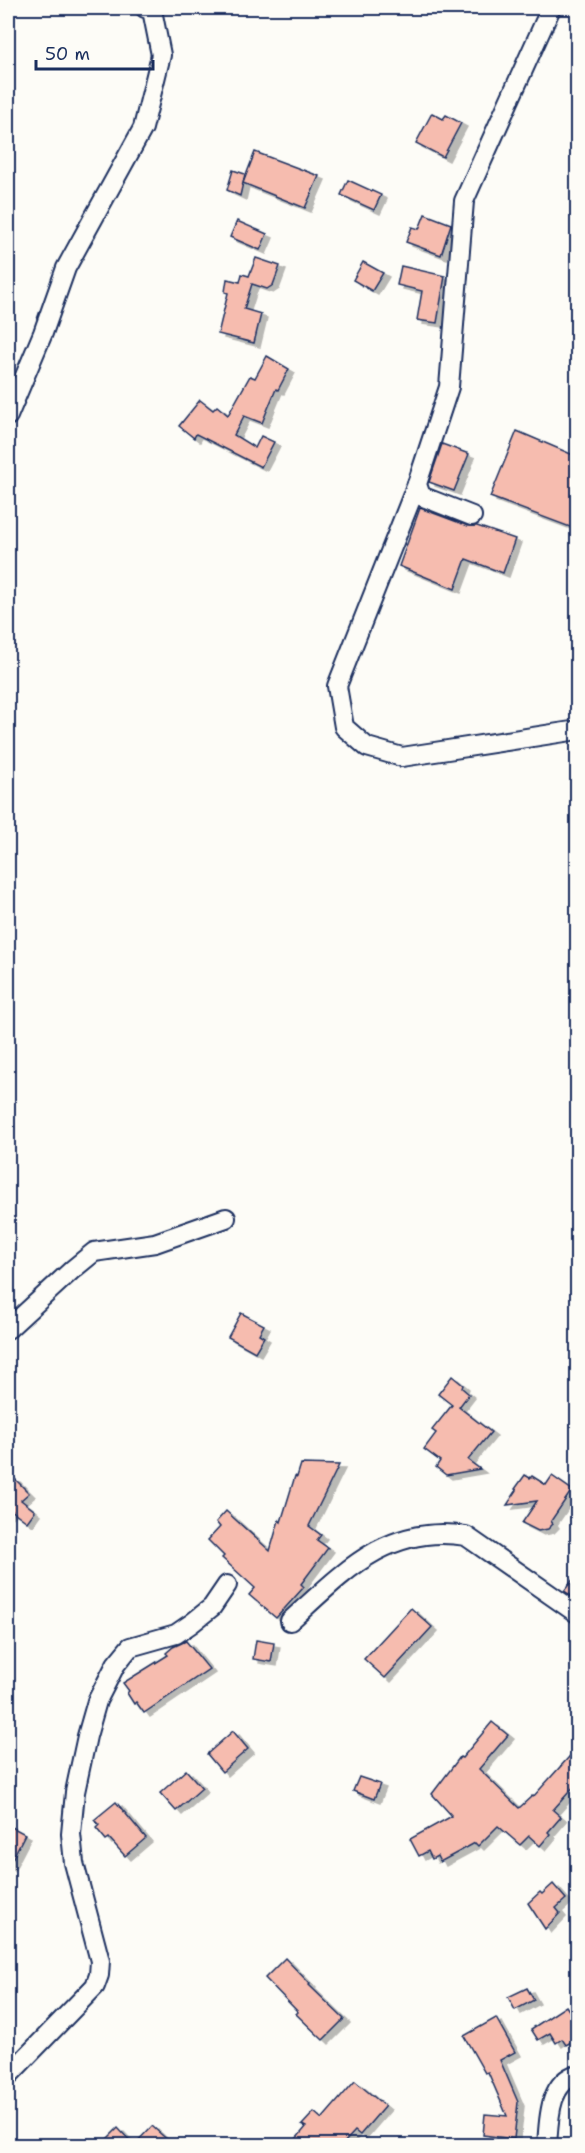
<svg xmlns="http://www.w3.org/2000/svg" width="585" height="2153" font-family="'Shantell Sans',sans-serif">
<style>
.building{fill:#f6bcaf;stroke:#1b2f5e;stroke-width:1.5;filter:url(#shadow)}
.lines{fill:none;stroke-linecap:round;stroke-linejoin:round}
.minor-casing{stroke:#1b2f5e;stroke-width:22}
.minor{stroke:#fdfcf7;stroke-width:18}
</style>
<defs>
<filter id="shadow"><feDropShadow dx="6" dy="4" stdDeviation="0" flood-color="#0004"/></filter>
</defs>
<rect width="100%" height="100%" fill="#fdfcf7"/>
<filter id="ink" filterUnits="userSpaceOnUse"><feTurbulence type="fractalNoise" baseFrequency=".0167" numOctaves="2"/><feDisplacementMap in="SourceGraphic" scale="12" xChannelSelector="R" yChannelSelector="G"/><feConvolveMatrix kernelMatrix="1 2 1 2 8 2 1 2 1" color-interpolation-filters="sRGB"/></filter>
<g filter="url(#ink)">
<g class="building">
<path d="M 432,113 L 443,119 L 446,115 L 461,123 L 443,157 L 416,143 Z"/>
<path d="M 255,152 L 319,176 L 305,208 L 243,183 Z"/>
<path d="M 233,170 L 245,174 L 240,196 L 227,190 Z"/>
<path d="M 348,180 L 381,195 L 374,210 L 341,195 Z"/>
<path d="M 425,214 L 451,224 L 441,255 L 406,242 L 412,227 L 419,229 Z"/>
<path d="M 237,221 L 267,234 L 260,250 L 230,237 Z"/>
<path d="M 256,258 L 280,266 L 273,285 L 267,289 L 252,284 L 244,309 L 261,314 L 254,343 L 218,334 L 228,293 L 225,292 L 227,279 L 240,282 L 242,274 L 249,276 Z"/>
<path d="M 363,262 L 383,273 L 372,291 L 353,280 Z"/>
<path d="M 401,266 L 445,276 L 437,323 L 417,320 L 422,291 L 397,285 Z"/>
<path d="M 267,356 L 289,369 L 278,390 L 276,389 L 262,423 L 244,416 L 234,435 L 255,448 L 261,436 L 274,442 L 261,467 L 196,434 L 194,438 L 179,426 L 200,400 L 213,410 L 217,406 L 228,415 L 250,376 L 255,378 Z"/>
<path d="M 517,431 L 578,457 L 578,530 L 490,497 Z"/>
<path d="M 442,444 L 469,454 L 454,491 L 429,482 Z"/>
<path d="M 420,508 L 468,526 L 477,526 L 515,539 L 503,573 L 466,559 L 455,589 L 399,566 Z"/>
<path d="M 241,1313 L 264,1325 L 259,1334 L 264,1337 L 255,1352 L 228,1337 Z"/>
<path d="M 452,1376 L 463,1385 L 462,1388 L 469,1394 L 459,1407 L 491,1432 L 468,1460 L 480,1469 L 446,1475 L 436,1467 L 440,1461 L 424,1449 L 436,1433 L 432,1430 L 452,1405 L 438,1394 Z"/>
<path d="M 301,1464 L 339,1465 L 309,1526 L 321,1535 L 317,1540 L 328,1548 L 301,1584 L 304,1587 L 276,1618 L 249,1595 L 255,1588 L 222,1558 L 224,1556 L 208,1540 L 220,1527 L 216,1522 L 226,1511 L 270,1551 L 279,1520 L 281,1522 L 295,1476 L 297,1477 Z"/>
<path d="M 525,1475 L 530,1478 L 532,1476 L 546,1485 L 552,1476 L 572,1490 L 551,1521 L 553,1524 L 548,1529 L 538,1531 L 522,1523 L 537,1501 L 507,1505 L 517,1490 L 515,1489 Z"/>
<path d="M 14,1478 L 29,1493 L 21,1500 L 35,1511 L 27,1522 L 11,1510 L 8,1513 L 8,1484 Z"/>
<path d="M 578,1573 L 578,1600 L 564,1591 Z"/>
<path d="M 411,1608 L 432,1627 L 385,1678 L 364,1659 Z"/>
<path d="M 256,1640 L 274,1643 L 271,1662 L 253,1659 Z"/>
<path d="M 186,1641 L 209,1669 L 144,1713 L 136,1702 L 134,1704 L 127,1693 L 129,1691 L 123,1683 L 168,1655 L 166,1653 L 173,1647 Z"/>
<path d="M 492,1722 L 508,1735 L 479,1769 L 519,1808 L 532,1796 L 533,1797 L 578,1747 L 578,1782 L 553,1810 L 561,1817 L 548,1832 L 550,1834 L 540,1846 L 529,1836 L 520,1845 L 498,1826 L 478,1846 L 475,1843 L 440,1862 L 437,1856 L 432,1859 L 428,1851 L 419,1856 L 410,1839 L 452,1816 L 432,1794 L 460,1757 L 462,1758 Z"/>
<path d="M 233,1731 L 248,1749 L 222,1772 L 207,1754 Z"/>
<path d="M 186,1770 L 202,1788 L 176,1811 L 160,1793 Z"/>
<path d="M 359,1777 L 380,1784 L 374,1799 L 353,1791 Z"/>
<path d="M 116,1802 L 146,1838 L 125,1856 L 109,1838 L 106,1840 L 96,1828 L 99,1825 L 94,1820 Z"/>
<path d="M 8,1825 L 25,1834 L 8,1867 Z"/>
<path d="M 553,1884 L 566,1899 L 556,1908 L 560,1913 L 545,1929 L 528,1903 L 540,1892 L 542,1894 Z"/>
<path d="M 285,1958 L 310,1984 L 309,1985 L 344,2019 L 323,2040 L 296,2014 L 298,2012 L 265,1978 Z"/>
<path d="M 527,1988 L 534,2000 L 515,2010 L 508,1997 Z"/>
<path d="M 566,2006 L 578,2024 L 578,2038 L 566,2045 L 562,2039 L 556,2043 L 550,2033 L 538,2040 L 531,2029 Z"/>
<path d="M 496,2018 L 515,2052 L 500,2060 L 518,2102 L 514,2139 L 483,2135 L 485,2114 L 507,2116 L 488,2072 L 485,2073 L 464,2036 Z"/>
<path d="M 355,2081 L 385,2106 L 360,2135 L 355,2131 L 342,2145 L 291,2145 L 306,2127 L 302,2125 L 314,2112 L 322,2119 Z"/>
<path d="M 152,2126 L 173,2145 L 113,2145 L 107,2139 L 118,2128 L 134,2145 Z"/>
</g>
<g class="lines">
<g class="minor-casing">
<g id="minor">
<path d="M 8,416 L 43,333 L 66,268 L 143,128 L 161,55 L 152,10 L 145,8"/>
<path d="M 417,484 L 337,686 L 344,727 L 367,747 L 402,757 L 578,730"/>
<path d="M 472,516 L 421,496 L 417,484 L 449,387 L 464,201 L 551,8"/>
<path d="M 8,1329 L 72,1270 L 94,1252 L 155,1243 L 226,1218"/>
<path d="M 290,1621 C 343,1573 388,1523 466,1536 L 578,1614"/>
<path d="M 8,2076 L 95,1986 L 99,1975 L 100,1961 L 74,1863 L 71,1834 L 75,1792 L 87,1736 L 97,1701 L 116,1664 L 130,1647 L 176,1634 L 192,1623 L 212,1607 L 227,1585"/>
<path d="M 547,2146 C 549,2121 548,2082 578,2074"/>
</g>
</g>
<use href="#minor" class="minor"/>
</g>
</g>
<rect width="585" height="2153" fill="none" stroke="#fdfcf7" stroke-width="30"/>
<rect x="15" y="15" width="555" height="2123" fill="none" stroke="#1b2f5e" stroke-width="2" filter="url(#ink)"/>
<path d="M36 60v9h117v-9" fill="none" stroke="#1b2f5e" stroke-width="3"/>
<text x="45" y="60" font-size="18" fill="#1b2f5e" stroke="#fdfcf7" stroke-width="4.5" paint-order="stroke">50 m</text>
</svg>
